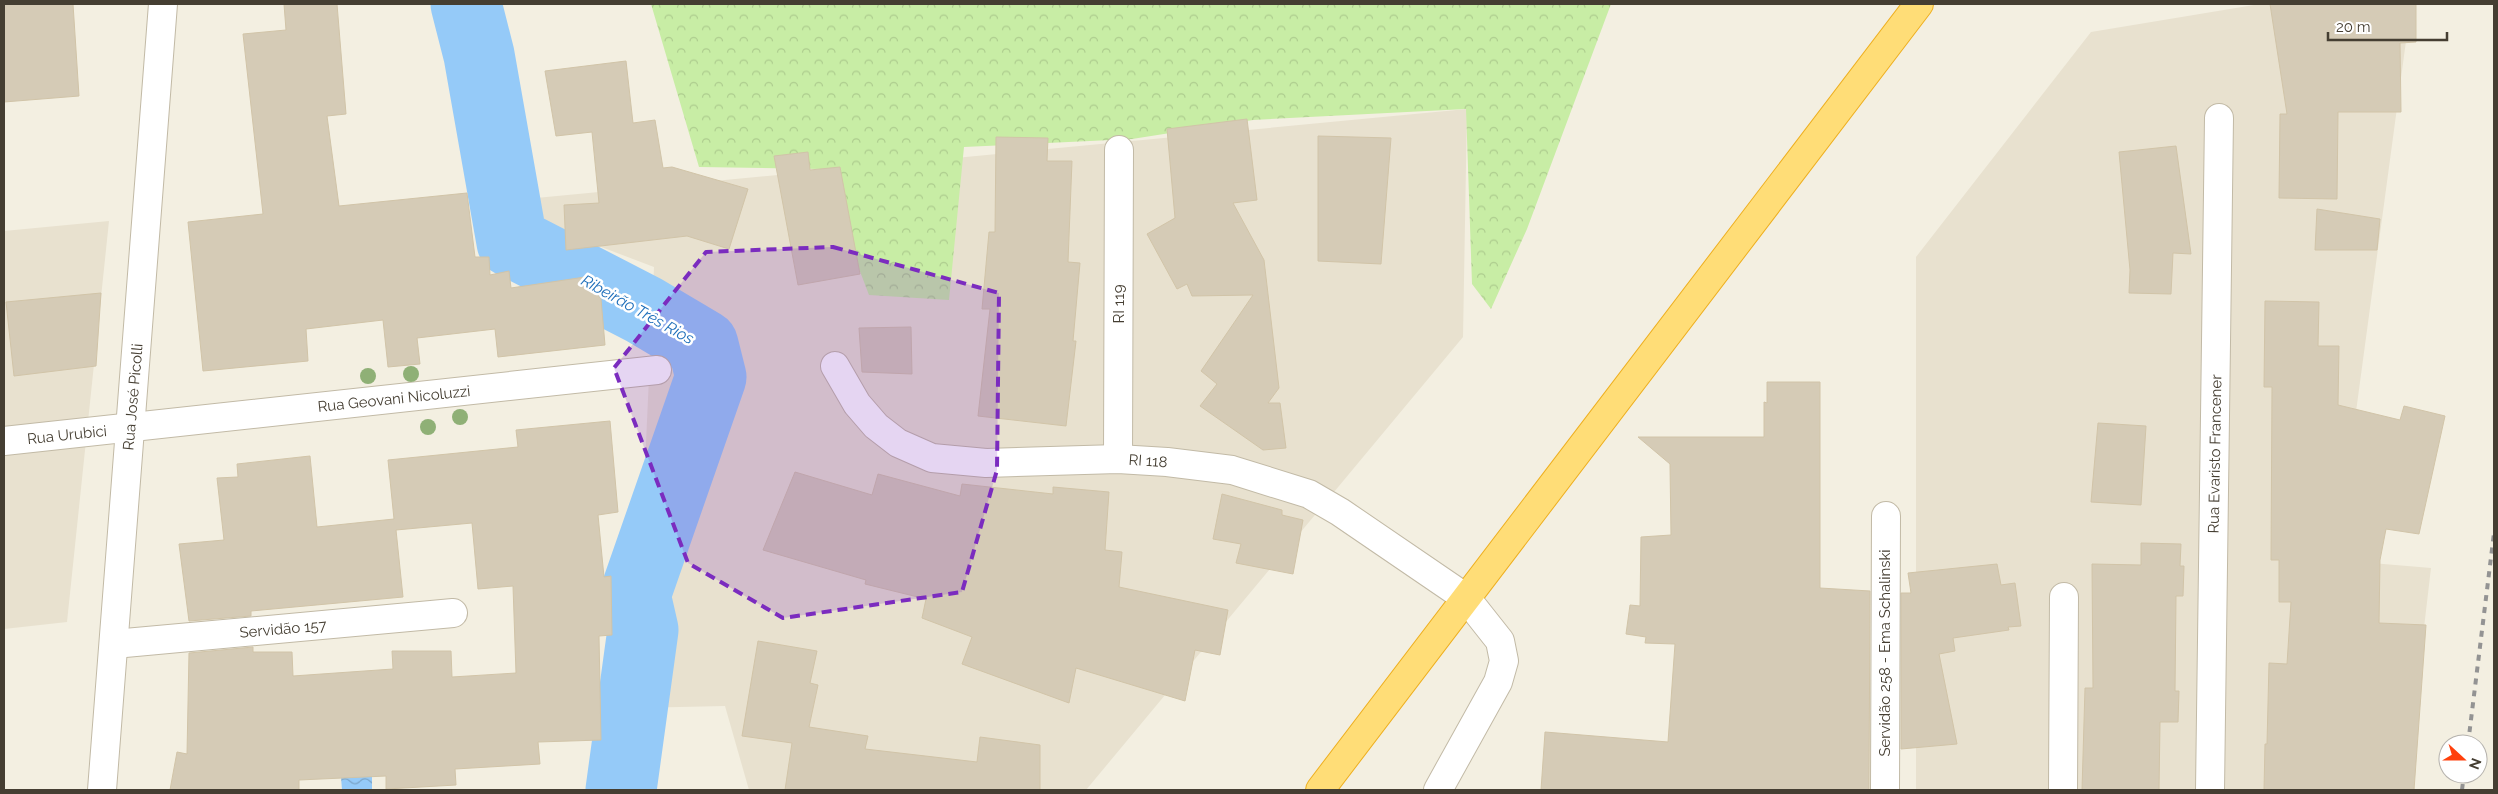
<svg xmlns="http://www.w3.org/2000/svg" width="2498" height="794" font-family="Raleway,sans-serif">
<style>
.residential{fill:#e8e1cf}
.forest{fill:url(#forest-crowns)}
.water{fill:url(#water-waves)}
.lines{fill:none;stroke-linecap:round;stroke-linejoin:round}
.river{stroke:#95caf8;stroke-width:71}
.building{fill:#d5cbb6;stroke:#d1c4a8}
.minor-casing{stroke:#c2baa6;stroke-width:30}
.tertiary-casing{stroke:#c2baa6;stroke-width:30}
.trunk-casing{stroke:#eeaf20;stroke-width:30}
.minor{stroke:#fff;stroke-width:28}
.tertiary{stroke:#fff;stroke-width:28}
.trunk{stroke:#fd7;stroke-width:28}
.rail{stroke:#939393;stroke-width:4;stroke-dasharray:6 6;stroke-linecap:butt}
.tree{fill:#8fb076}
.marked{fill:#7b2cbf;fill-opacity:0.2;stroke:#7b2cbf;stroke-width:4;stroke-dasharray:10 6;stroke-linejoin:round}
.labels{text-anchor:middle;stroke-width:5;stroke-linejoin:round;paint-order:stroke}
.street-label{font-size:15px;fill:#453e32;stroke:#fff}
.water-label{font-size:16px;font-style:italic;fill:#2070bb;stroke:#fff}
</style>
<defs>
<pattern id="forest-crowns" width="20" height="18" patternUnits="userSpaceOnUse" patternTransform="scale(1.25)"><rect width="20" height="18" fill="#c8eda5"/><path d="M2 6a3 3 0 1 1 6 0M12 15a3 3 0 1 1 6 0" fill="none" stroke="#adcc8e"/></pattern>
<pattern id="water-waves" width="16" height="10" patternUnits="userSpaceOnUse" patternTransform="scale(1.25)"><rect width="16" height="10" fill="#95caf8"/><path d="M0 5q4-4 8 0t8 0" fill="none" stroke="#7ba5c9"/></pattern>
</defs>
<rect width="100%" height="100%" fill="#f3efe1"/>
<g class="residential">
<path d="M 2260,4 L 2411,4 L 2336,560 L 2431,568 L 2405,790 L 1916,790 L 1916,257 L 2091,32 Z"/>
<path d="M 1467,109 L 1463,337 L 1086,790 L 749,790 L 725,706 L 634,708 L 654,267 L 546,226 L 536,198 Z"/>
<path d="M 109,221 L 67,622 L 4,629 L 4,231 Z"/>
</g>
<path class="forest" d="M 651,4 L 1611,4 L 1527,229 L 1491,309 L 1472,284 L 1466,109 L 1253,120 L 1132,139 L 964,147 L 949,300 L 869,295 L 821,169 L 699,167 Z"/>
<path class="water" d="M 372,776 L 372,790 L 342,790 L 341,777 Z"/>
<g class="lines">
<path class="river" d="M 466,4 L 479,55 L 512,242 L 644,310 L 703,345 L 711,377 L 635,595 L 643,630 L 621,790"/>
</g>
<g class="building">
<path d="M 4,4 L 73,4 L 79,96 L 4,102 Z"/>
<path d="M 284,4 L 337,4 L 346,114 L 327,116 L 339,206 L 467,193 L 475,257 L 489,257 L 490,275 L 509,271 L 511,288 L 585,277 L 601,299 L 605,345 L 498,357 L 495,329 L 417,338 L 420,364 L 388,367 L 383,320 L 306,329 L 308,361 L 203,371 L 188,222 L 263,214 L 243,34 L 286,30 Z"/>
<path d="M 2270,4 L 2416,4 L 2416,42 L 2400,43 L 2401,112 L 2338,112 L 2337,199 L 2279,198 L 2280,114 L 2287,114 Z"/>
<path d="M 626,61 L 633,123 L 655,120 L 663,168 L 672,167 L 748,189 L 729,249 L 687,236 L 566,250 L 564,205 L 599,203 L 592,132 L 556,136 L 545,71 Z"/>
<path d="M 1247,119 L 1257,200 L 1233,203 L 1264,260 L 1279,388 L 1268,403 L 1280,403 L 1286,448 L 1263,450 L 1200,406 L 1217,384 L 1201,371 L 1253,295 L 1192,296 L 1187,284 L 1177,289 L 1147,234 L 1175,218 L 1167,129 Z"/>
<path d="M 1318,136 L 1391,138 L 1381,264 L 1318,261 Z"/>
<path d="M 996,137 L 1048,138 L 1047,161 L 1072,161 L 1068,262 L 1080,263 L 1073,341 L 1076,341 L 1066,426 L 978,416 L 990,309 L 982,309 L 989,232 L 995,232 Z"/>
<path d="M 2176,146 L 2191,254 L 2173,253 L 2171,294 L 2129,293 L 2130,270 L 2119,152 Z"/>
<path d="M 808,152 L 810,170 L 840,167 L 860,274 L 798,285 L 774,156 Z"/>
<path d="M 2317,209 L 2380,219 L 2377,250 L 2315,250 Z"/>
<path d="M 101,293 L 96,366 L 14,376 L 6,302 Z"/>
<path d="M 2265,301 L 2319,302 L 2318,346 L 2339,346 L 2338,405 L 2400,420 L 2404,406 L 2445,416 L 2419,534 L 2386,529 L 2380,560 L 2379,623 L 2426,625 L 2414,790 L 2264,790 L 2265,744 L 2267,744 L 2269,663 L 2287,664 L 2291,602 L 2279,602 L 2279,560 L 2271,560 L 2272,387 L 2264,387 Z"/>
<path d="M 911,327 L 912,374 L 862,372 L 859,328 Z"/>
<path d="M 1767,382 L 1820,382 L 1820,588 L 1870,591 L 1869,790 L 1541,790 L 1545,732 L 1668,742 L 1675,644 L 1645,643 L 1646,637 L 1626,634 L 1630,605 L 1640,606 L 1641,537 L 1671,535 L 1670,464 L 1638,437 L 1764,437 L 1764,402 L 1767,403 Z"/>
<path d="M 610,421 L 618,512 L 598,515 L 604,577 L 611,576 L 612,635 L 599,636 L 601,740 L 538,742 L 540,764 L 455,769 L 456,785 L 386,789 L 386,776 L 299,780 L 299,790 L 170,790 L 177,752 L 187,754 L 189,653 L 253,647 L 253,652 L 292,652 L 293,676 L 393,669 L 392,651 L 451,651 L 452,677 L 516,673 L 513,586 L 478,589 L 472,523 L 396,530 L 403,597 L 251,611 L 251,616 L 189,621 L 179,544 L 224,540 L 217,478 L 238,477 L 237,464 L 310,456 L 317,527 L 394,519 L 388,460 L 518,447 L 516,430 Z"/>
<path d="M 2098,423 L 2146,426 L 2141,505 L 2091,502 Z"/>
<path d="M 795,472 L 872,495 L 878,474 L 960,496 L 962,484 L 1053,494 L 1053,487 L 1109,492 L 1105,550 L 1122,552 L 1119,587 L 1228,610 L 1220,655 L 1195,650 L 1185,701 L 1076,668 L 1069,703 L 962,664 L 972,637 L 922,618 L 926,599 L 865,584 L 866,580 L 763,550 Z"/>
<path d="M 1222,494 L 1282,510 L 1282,515 L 1303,520 L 1293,574 L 1236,563 L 1241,544 L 1213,539 Z"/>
<path d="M 2141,543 L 2181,544 L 2180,566 L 2184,566 L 2183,596 L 2176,596 L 2175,691 L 2179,691 L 2178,722 L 2160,722 L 2159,790 L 2082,790 L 2085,688 L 2093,688 L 2092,564 L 2141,565 Z"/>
<path d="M 1997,564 L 2001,585 L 2015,583 L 2021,626 L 2008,627 L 2009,630 L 1953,638 L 1955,651 L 1939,654 L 1957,744 L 1901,749 L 1901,593 L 1911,593 L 1908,573 Z"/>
<path d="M 758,641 L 817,651 L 810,683 L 818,685 L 809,727 L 868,736 L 865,749 L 977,762 L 980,737 L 1040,745 L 1040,790 L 785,790 L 792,743 L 742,736 Z"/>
</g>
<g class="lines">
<g class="minor-casing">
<g id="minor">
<path d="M 835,366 L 857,404 L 876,426 L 898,443 L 932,458 L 986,463 L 1118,459 L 1167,462 L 1232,470 L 1309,494 L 1340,512 L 1466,598 L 1500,641 L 1504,661 L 1498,682 L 1438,790"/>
<path d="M 4,441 L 657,370"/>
<path d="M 1118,459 L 1119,150"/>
<path d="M 114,644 L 453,613"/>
<path d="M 1885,790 L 1886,516"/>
<path d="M 2063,790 L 2064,597"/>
<path d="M 2210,790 L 2219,118"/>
</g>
</g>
<g class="tertiary-casing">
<path id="tertiary" d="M 102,790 L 163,4"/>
</g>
<g class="trunk-casing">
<path id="trunk" d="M 1320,790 L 1919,4"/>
</g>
<use href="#minor" class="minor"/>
<use href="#tertiary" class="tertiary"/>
<use href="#trunk" class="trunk"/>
<g class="rail">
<path d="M 2468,744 L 2494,533"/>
<path d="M 2462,790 L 2464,774"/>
</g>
</g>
<g class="tree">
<circle cx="411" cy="374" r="8"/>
<circle cx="368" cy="376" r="8"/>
<circle cx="460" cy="417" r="8"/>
<circle cx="428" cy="427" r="8"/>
</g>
<path class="marked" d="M 833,247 L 999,293 L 997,470 L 962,592 L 783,618 L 688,563 L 614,368 L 706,252 Z"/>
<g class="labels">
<g class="street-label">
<text transform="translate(1119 304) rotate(-90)" y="5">RI 119</text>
<text transform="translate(133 397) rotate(-85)" y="5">Rua José Picolli</text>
<text transform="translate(394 399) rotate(-6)" y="5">Rua Geovani Nicoluzzi</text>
<text transform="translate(67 435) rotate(-6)" y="5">Rua Urubici</text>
<text transform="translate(2215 454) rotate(-89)" y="5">Rua Evaristo Francener</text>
<text transform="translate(1148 461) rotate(4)" y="5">RI 118</text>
<text transform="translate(283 629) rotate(-5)" y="5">Servidão 157</text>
<text transform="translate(1885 653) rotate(-90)" y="5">Servidão 258 - Ema Schalinski</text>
</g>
<g class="water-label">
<text transform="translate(638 309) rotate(29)" y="6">Ribeirão Três Rios</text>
</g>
</g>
<rect width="2498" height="794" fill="none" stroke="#453e32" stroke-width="10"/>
<g transform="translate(2463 759) rotate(111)"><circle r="24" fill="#ffffff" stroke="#b5b2ad"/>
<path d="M0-4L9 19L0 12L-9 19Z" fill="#ff400c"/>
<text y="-8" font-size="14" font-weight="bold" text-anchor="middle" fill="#453e32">N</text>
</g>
<path d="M2328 32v8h119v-8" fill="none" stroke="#453e32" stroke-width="2.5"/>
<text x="2336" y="32" font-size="15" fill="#453e32" stroke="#ffffff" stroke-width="4" paint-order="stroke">20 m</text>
</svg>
